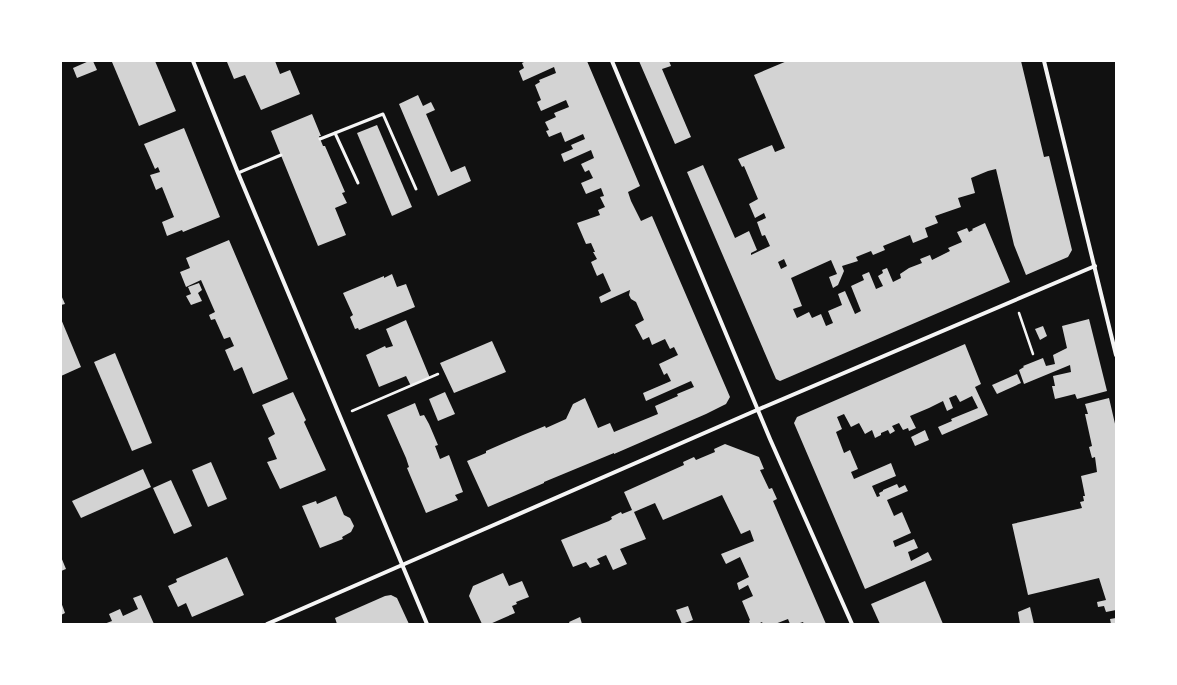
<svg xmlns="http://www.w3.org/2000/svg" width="1177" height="685" font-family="Jost,sans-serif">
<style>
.building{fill:#d3d3d3;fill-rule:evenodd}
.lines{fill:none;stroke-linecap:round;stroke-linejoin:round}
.path{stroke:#f5f5f5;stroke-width:2.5}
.service{stroke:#f5f5f5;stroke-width:3}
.minor{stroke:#f5f5f5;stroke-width:4}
</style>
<rect width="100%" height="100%" fill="#111"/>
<g class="building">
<path d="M 89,61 L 93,61 L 97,70 L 77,78 L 73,68 Z"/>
<path d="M 116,61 L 155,61 L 176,111 L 139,126 L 112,62 Z"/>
<path d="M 231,61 L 275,61 L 280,74 L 290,70 L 300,94 L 261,110 L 245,75 L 234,79 L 227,62 Z"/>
<path d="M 526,61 L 587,61 L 640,186 L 628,192 L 631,201 L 641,221 L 652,216 L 730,397 L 726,404 L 706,414 L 614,454 L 614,453 L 544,482 L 544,483 L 488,507 L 467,461 L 486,453 L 486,451 L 523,435 L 545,426 L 546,428 L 566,419 L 573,404 L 585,398 L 598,428 L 610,423 L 614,432 L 658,414 L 655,406 L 678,396 L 677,394 L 694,387 L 691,381 L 646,401 L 643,393 L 671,381 L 667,373 L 664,375 L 659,364 L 678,355 L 674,347 L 670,349 L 665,339 L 652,345 L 649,337 L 643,340 L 635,325 L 644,320 L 636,302 L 631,299 L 629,295 L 630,290 L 601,303 L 599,297 L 611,291 L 603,273 L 597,276 L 591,262 L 597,259 L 593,252 L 595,252 L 591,243 L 586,244 L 577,223 L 600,215 L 598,210 L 605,207 L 600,197 L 604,196 L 601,188 L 586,194 L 581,183 L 593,178 L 589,170 L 585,172 L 581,164 L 594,158 L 591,150 L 564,162 L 561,154 L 573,149 L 571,145 L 585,139 L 583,134 L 565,142 L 561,132 L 549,137 L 546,131 L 549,130 L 545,122 L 556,117 L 554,113 L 569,107 L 566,100 L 541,111 L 537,102 L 541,100 L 535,85 L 540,82 L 539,80 L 556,73 L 554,67 L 523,81 L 519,71 L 524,68 L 522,63 Z"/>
<path d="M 639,61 L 669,61 L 671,66 L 662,69 L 691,137 L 675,144 Z"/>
<path d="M 787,61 L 1021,61 L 1044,157 L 1049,156 L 1072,250 L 1068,257 L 1026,275 L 1014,245 L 996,169 L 988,171 L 971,178 L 975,193 L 958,198 L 961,207 L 935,216 L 938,223 L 925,228 L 928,237 L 913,243 L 910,235 L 883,246 L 885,250 L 873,255 L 871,251 L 856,257 L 858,261 L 842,266 L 844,271 L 838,285 L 833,288 L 829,277 L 837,274 L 831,260 L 791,278 L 802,306 L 793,309 L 797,318 L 809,312 L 812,318 L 821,314 L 826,326 L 833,323 L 828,311 L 842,305 L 838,294 L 845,291 L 855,314 L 861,311 L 851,286 L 864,280 L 862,275 L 869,272 L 876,289 L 883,286 L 878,276 L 883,273 L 882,270 L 887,268 L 893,282 L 901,278 L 900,274 L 909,268 L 922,263 L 920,259 L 930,255 L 932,260 L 950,251 L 948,248 L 962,242 L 957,232 L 967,228 L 969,232 L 973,230 L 972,229 L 985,223 L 1010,282 L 780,381 L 776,379 L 687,172 L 703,165 L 735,238 L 749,231 L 757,250 L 751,253 L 751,255 L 770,246 L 765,235 L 762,236 L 757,222 L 766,218 L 764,213 L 755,218 L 749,204 L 758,199 L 744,166 L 742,167 L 738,159 L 772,145 L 775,152 L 785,148 L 754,75 ZM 784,259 L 787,266 L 781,269 L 778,262 Z"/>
<path d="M 418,95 L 423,106 L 431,102 L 435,110 L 426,114 L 451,172 L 465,166 L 471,181 L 438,196 L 399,104 Z"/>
<path d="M 312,114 L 321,136 L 319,136 L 323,146 L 325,146 L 345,192 L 342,193 L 347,203 L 335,208 L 346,235 L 318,246 L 271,131 Z"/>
<path d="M 377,125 L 412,207 L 392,216 L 357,133 Z"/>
<path d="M 184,128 L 220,217 L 183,232 L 182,230 L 167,236 L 162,222 L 174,217 L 162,187 L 156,190 L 150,175 L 160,172 L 158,167 L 155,169 L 144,144 Z"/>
<path d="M 229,240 L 288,379 L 253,394 L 242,367 L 234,371 L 225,350 L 234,346 L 230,337 L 224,339 L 215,319 L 211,320 L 209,315 L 215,312 L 201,280 L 186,287 L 180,272 L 190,268 L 186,258 Z"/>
<path d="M 392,274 L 397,287 L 406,284 L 415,307 L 359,330 L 358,328 L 355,329 L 350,317 L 353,315 L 343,293 L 384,276 L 384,278 Z"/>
<path d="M 199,283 L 202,290 L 198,293 L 202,301 L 191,305 L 186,296 L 191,294 L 188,287 Z"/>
<path d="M 61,295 L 65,304 L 61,305 Z"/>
<path d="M 61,319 L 81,367 L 61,376 Z"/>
<path d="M 1089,319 L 1107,391 L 1077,399 L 1075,394 L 1055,399 L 1052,386 L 1055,386 L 1053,376 L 1071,372 L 1070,365 L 1024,384 L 1019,370 L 1024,367 L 1023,366 L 1043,358 L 1046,366 L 1055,364 L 1053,355 L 1067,348 L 1062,326 Z"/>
<path d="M 406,320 L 430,378 L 411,386 L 406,376 L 379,387 L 366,355 L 385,346 L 386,348 L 393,346 L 386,329 Z"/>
<path d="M 1043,326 L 1047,336 L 1040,340 L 1035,329 Z"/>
<path d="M 492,341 L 506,372 L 454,393 L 440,363 Z"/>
<path d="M 965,344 L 981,384 L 975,387 L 988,415 L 942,435 L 938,427 L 952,421 L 951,419 L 978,408 L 972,396 L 960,402 L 956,395 L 949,398 L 953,408 L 947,411 L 943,401 L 929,408 L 910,416 L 916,428 L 909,431 L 908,428 L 903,430 L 899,423 L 892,426 L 895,431 L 890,434 L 888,430 L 881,433 L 881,435 L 875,438 L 872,430 L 865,434 L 859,423 L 851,427 L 844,414 L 837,417 L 842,429 L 836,432 L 844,453 L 850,450 L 858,469 L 851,472 L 854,479 L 891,463 L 896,476 L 872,486 L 877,497 L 880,496 L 879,493 L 883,491 L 883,490 L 897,484 L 899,488 L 905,485 L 908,491 L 887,500 L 894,516 L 902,512 L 911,533 L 893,541 L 895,547 L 914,539 L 918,548 L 908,552 L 911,561 L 928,552 L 932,560 L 865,589 L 794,423 L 797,417 Z"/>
<path d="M 115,353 L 152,443 L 132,451 L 94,362 Z"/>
<path d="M 1017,374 L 1021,383 L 997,394 L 992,385 Z"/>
<path d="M 293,392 L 306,420 L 304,422 L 326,470 L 280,489 L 267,462 L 277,459 L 268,438 L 275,434 L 262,405 Z"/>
<path d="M 445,392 L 455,414 L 438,421 L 429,399 Z"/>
<path d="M 1109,398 L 1116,428 L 1116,610 L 1106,612 L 1104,606 L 1098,607 L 1097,602 L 1106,600 L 1099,578 L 1028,595 L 1012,524 L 1082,508 L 1080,502 L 1084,501 L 1083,496 L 1085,496 L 1081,476 L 1097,472 L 1095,457 L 1092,458 L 1089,447 L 1092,446 L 1085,414 L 1088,414 L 1085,404 Z"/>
<path d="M 415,403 L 420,416 L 424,415 L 429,424 L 438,445 L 435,446 L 440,459 L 449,455 L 463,492 L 455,495 L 458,500 L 426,513 L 407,468 L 409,467 L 406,458 L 387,415 Z"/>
<path d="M 925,430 L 929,440 L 915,446 L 911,437 Z"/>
<path d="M 725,444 L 759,457 L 764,469 L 760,470 L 769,489 L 772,488 L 777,499 L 773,501 L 826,624 L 804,624 L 803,622 L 797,624 L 790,624 L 788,619 L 775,624 L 763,624 L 762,622 L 758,624 L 750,624 L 749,621 L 750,620 L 742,601 L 753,596 L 748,585 L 739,590 L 737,583 L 749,577 L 740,557 L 726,564 L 721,554 L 754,541 L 750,530 L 741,534 L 722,495 L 663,520 L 655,503 L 634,512 L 646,539 L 620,549 L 627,564 L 613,570 L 606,555 L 597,559 L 600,564 L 590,568 L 586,562 L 573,567 L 561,540 L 609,521 L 612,519 L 611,517 L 621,512 L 622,514 L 632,510 L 624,492 L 684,465 L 683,462 L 694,457 L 696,460 L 715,452 L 714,449 Z"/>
<path d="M 211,462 L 227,499 L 208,507 L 192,470 Z"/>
<path d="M 143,469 L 151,487 L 81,518 L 72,501 Z"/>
<path d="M 171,480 L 192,526 L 174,534 L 153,488 Z"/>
<path d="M 336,496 L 344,515 L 350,518 L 354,526 L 351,532 L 342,537 L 343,539 L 320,548 L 302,506 L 316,501 L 317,504 Z"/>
<path d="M 61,557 L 66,569 L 61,571 Z"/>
<path d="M 227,557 L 244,595 L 192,617 L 186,603 L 178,607 L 168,586 L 177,582 L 176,579 Z"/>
<path d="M 503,573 L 509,586 L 522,581 L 529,597 L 516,602 L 517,604 L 512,606 L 515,613 L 490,624 L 482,624 L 469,596 L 473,586 Z"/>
<path d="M 925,581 L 943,624 L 880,624 L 871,604 Z"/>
<path d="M 141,595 L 154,624 L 104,624 L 112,621 L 109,614 L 120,609 L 123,616 L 138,609 L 133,598 Z"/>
<path d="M 391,595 L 397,598 L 409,624 L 337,624 L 335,618 L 385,596 Z"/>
<path d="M 61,602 L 65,613 L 61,615 Z"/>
<path d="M 688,606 L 693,620 L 682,624 L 676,610 Z"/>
<path d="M 1030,607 L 1034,624 L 1020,624 L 1018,612 Z"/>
<path d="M 580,617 L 582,624 L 570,624 L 569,622 Z"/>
<path d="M 1116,618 L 1116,624 L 1111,624 L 1110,619 Z"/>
</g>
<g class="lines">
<g class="path">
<path d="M 1019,313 L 1033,354"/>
<path d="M 352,411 L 438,374"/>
</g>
<g class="service">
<path d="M 335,133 L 358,183"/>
<path d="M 320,139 L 383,114 L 416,189"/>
<path d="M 238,173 L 281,155"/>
</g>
<g class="minor">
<path d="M 193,61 L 238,173 L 427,624"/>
<path d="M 612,61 L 770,439 L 852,624"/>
<path d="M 1044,61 L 1116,355"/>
<path d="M 267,624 L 757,410 L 1095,266"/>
</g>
</g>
<rect width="1177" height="685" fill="none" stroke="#ffffff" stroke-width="124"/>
</svg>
